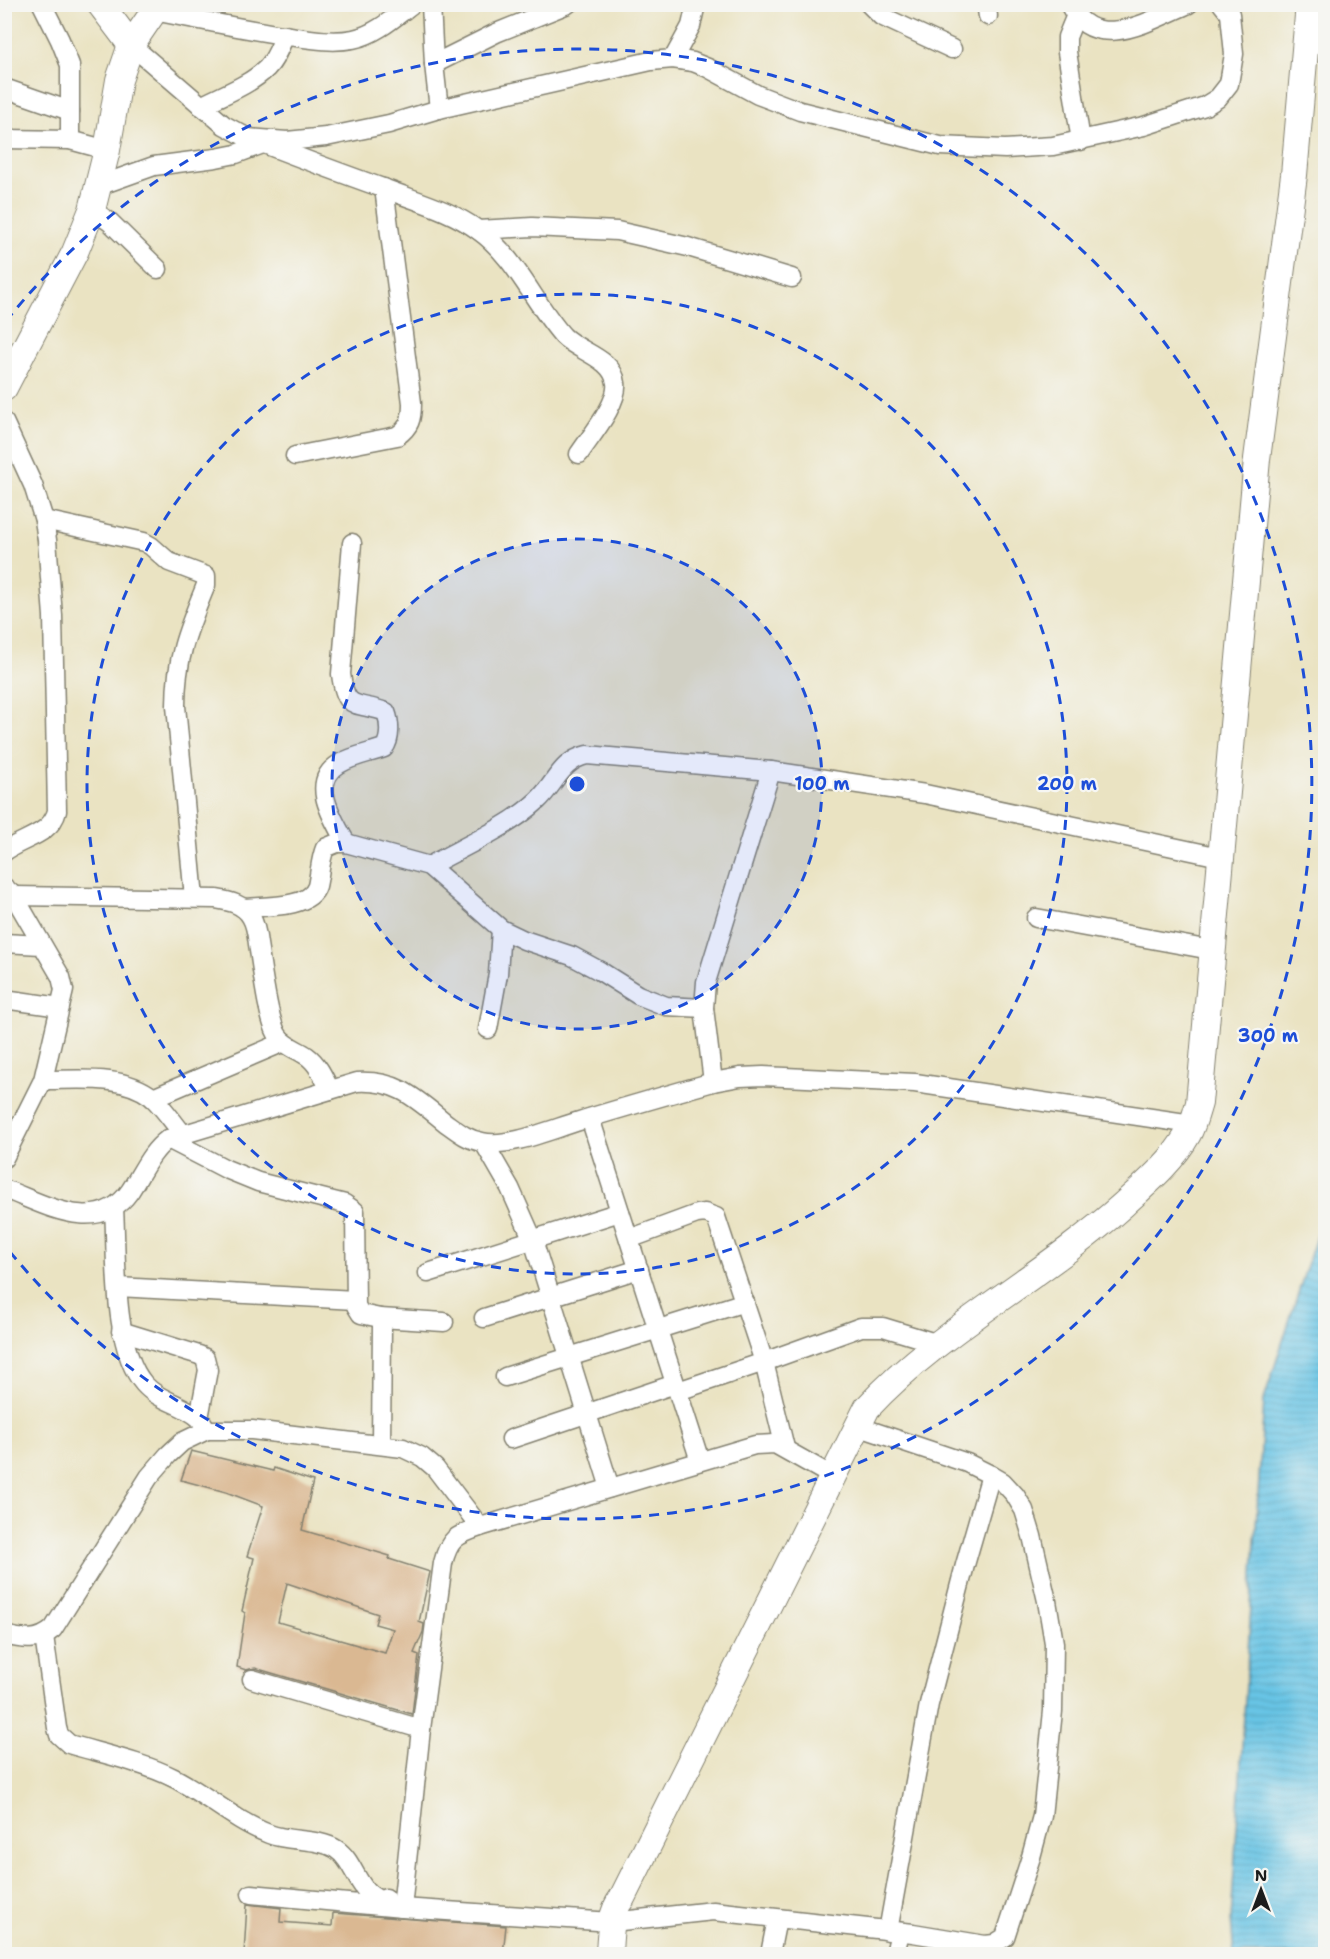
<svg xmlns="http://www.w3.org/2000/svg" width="1330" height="1959" font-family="'Shantell Sans',sans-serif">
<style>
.water{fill:url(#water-rules);stroke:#427080;stroke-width:1.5}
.building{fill:#dab892;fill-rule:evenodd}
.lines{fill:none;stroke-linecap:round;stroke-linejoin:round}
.street-casing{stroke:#83806f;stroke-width:21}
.secondary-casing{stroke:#83806f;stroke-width:28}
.street{stroke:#fff;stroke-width:18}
.secondary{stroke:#fff;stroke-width:26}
.ring{fill:none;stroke:#1d4ed8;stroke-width:3;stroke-dasharray:10 8}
.centre{fill:#1d4ed8;stroke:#f6f6f2;stroke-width:3}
.ring-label{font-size:18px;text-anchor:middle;font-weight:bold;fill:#1d4ed8;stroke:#f6f6f2;stroke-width:4.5;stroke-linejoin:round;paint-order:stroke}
</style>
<defs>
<pattern id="water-rules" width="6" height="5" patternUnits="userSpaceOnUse" patternTransform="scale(1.5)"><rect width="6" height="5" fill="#67c4e5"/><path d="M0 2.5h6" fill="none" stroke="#59a8c4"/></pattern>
</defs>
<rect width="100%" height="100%" fill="#f6f6f2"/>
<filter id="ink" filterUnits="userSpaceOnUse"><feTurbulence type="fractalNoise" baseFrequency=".0167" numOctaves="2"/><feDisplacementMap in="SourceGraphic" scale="12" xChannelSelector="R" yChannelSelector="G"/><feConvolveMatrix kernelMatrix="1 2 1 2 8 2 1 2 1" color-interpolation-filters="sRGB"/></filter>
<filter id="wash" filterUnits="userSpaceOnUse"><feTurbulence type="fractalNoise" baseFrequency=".008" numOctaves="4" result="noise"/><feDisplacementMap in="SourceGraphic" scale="24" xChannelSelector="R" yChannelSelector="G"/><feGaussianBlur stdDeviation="1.35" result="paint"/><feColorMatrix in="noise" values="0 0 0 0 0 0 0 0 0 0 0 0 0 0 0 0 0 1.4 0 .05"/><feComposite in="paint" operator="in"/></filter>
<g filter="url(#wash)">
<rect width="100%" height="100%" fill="#eae3c2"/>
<path class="water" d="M 1325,1209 L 1325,1954 L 1234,1954 L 1231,1920 L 1264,1400 Z"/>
<g id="blocks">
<g class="building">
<path d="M 191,1451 L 273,1471 L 274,1468 L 313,1481 L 302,1530 L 390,1556 L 389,1559 L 430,1572 L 419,1622 L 424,1624 L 423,1632 L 414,1653 L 419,1655 L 412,1714 L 255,1668 L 246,1670 L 237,1667 L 245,1613 L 242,1611 L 254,1558 L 247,1556 L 263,1506 L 226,1492 L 181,1480 ZM 287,1583 L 378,1614 L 375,1624 L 393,1629 L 385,1653 L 278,1622 Z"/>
<path d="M 247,1904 L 281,1908 L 280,1922 L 332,1926 L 333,1913 L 506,1926 L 503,1954 L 244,1954 Z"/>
</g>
</g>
</g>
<g filter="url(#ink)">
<use href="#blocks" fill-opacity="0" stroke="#83806f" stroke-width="1.5"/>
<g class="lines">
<g class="street-casing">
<g id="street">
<path d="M 42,4 L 60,40 L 70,65 L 70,140"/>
<path d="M 431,4 L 434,64 L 439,109"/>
<path d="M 869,4 L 881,16 L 952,49"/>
<path d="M 986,4 L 988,16"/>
<path d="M 1069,4 C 1095,56 1152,19 1189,4"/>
<path d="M 154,11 C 199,20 244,29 289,36 C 310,39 332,43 353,39 C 375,35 395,17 412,4"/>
<path d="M 1076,15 L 1067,37 L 1067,52 L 1081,141"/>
<path d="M 131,45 L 224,125 L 248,138 L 287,141 L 326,137 L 389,124 L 439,109 L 651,61 L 673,59 L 693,62 L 708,68 L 758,95 L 800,111 L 940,146 L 1005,149 L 1053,146 L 1144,126 L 1205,106 L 1218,98 L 1229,84 L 1234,54 L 1230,14 L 1222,4"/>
<path d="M 673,59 L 691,26 L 696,4"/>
<path d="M 434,64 L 496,33 L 568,4"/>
<path d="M 4,88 L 70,111"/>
<path d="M 201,106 C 222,95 250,85 267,68 C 276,59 280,46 285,35"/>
<path d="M 4,139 L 70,140 L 107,150"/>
<path d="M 267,145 C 308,161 349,176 391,191 C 420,202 452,211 478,230 C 516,257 533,302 563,336 C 579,352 613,358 616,383 C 619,403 590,437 579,454"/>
<path d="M 98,186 L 154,166 L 216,158 L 236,154 L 263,144"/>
<path d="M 92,210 L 110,222 L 158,269"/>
<path d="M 478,230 L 532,227 L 617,231 L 688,247 L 792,278"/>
<path d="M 4,422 L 33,485 L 44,520 L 47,540 L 53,616 L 57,811 C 51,835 22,838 4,852"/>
<path d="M 295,456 L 397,436 C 410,427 412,419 412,403 L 384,188"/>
<path d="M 44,520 L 144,542 L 151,546 L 169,562 L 206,576 L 206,585 C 188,629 176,656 176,706 L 194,898"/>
<path d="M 346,843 C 334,820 308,783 339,764 C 352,756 370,753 384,748 C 391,739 390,722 386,712 C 356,701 346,713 341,674 L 352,543"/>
<path d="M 429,866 C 463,847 509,827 537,801 C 556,784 560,761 587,755 L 771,771 L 925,794 L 1220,857"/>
<path d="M 4,887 L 14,896 L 61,977 L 64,990 L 43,1080 L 4,1158"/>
<path d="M 14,896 L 216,899 C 229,901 244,904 251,917 C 256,925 257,936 258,944 C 262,967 267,1016 277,1034 C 284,1046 297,1049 307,1056 C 318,1064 324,1078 330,1090"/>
<path d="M 243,908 C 264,906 310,909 317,886 C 320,873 320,860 325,848 L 337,843 L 346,843 L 429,866 L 501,929 L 524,940 L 572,956 L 600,971 L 638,995 L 666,1006 L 704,1008"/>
<path d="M 1036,918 L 1211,950"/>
<path d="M 4,943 L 41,945"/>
<path d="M 4,999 L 60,1007"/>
<path d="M 488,1029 L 498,974 L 501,929"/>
<path d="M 43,1080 C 77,1080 123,1074 152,1097 C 163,1107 173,1122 182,1133"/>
<path d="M 713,1082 L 704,1008 L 706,982 L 771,771"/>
<path d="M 153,1098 L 284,1042"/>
<path d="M 590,1118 L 700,1461"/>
<path d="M 168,1139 L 226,1169 L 258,1182 L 345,1204 L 355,1211 L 356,1306 L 361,1314 L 380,1318 L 382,1325 L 381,1444"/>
<path d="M 484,1143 L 510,1188 L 533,1240 L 610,1488"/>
<path d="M 4,1189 C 45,1204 98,1237 130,1191 C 142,1173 150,1152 168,1139 L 357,1082 C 398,1080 415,1098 446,1123 C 457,1131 468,1140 482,1142 C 508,1148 550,1130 576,1122 C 621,1108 667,1095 713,1082 L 740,1077 L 763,1076 L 915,1083 L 1192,1124"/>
<path d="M 114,1208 C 117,1256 112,1347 144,1384 C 159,1401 183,1404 199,1418 C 202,1421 204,1426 207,1430"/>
<path d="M 629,1239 L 697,1214 L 705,1213 L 716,1217 L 764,1362 L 785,1448"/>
<path d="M 428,1273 L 620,1212"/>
<path d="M 118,1287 L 355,1300"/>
<path d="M 380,1318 L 444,1322"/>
<path d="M 484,1318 L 639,1269"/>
<path d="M 121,1331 L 199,1355 L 205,1358 L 208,1370 L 199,1418"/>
<path d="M 505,1377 L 745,1302"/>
<path d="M 678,1391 L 764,1362 L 861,1327 L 883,1327 L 939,1344"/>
<path d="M 511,1439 L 675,1384"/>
<path d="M 4,1635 C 24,1640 38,1642 53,1629 L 149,1477 L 168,1455 L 182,1442 L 207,1430 L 252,1430 L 403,1448 L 422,1457 L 435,1468 L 480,1527"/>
<path d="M 44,1636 L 57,1728 L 59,1735 L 69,1744 C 103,1754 142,1762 174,1778 C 207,1795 235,1821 269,1834 C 289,1842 319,1838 336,1849 C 356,1862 356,1892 381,1900 L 386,1898"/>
<path d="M 252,1679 L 421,1729"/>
<path d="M 251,1894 L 402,1908 L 612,1922 L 713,1911 L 913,1933 L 985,1945 L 994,1944 L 1005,1937 L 1031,1857 L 1042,1816 L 1053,1711 L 1054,1643 L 1047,1601 L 1032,1536 L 1024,1510 L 1015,1495 L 1003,1482 L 991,1475 L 967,1463 L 857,1426"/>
<path d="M 402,1908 L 421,1729 L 443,1563 C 449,1539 456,1535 480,1527 L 755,1445 L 775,1444 L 832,1476"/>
<path d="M 888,1931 L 929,1704 L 965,1565 L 991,1475"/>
<path d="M 770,1954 L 777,1919"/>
<path d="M 895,1954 L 900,1932"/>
</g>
</g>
<g class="secondary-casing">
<g id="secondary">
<path d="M 100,4 L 131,45"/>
<path d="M 4,388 L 75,252 L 92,210 L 107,150 L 119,80 L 131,45 L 159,4"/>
<path d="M 609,1954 C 610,1936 610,1913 622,1898 L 867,1408 C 941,1328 1043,1277 1124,1204 C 1147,1183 1173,1161 1188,1134 C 1193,1125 1196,1113 1199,1103 L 1257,459 L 1294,175 L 1309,4"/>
</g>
</g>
<use href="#street" class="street"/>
<use href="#secondary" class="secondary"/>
</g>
</g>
<circle cx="577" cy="784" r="245" fill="#1d4ed8" fill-opacity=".12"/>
<g class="ring">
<circle cx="577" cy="784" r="245"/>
<circle cx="577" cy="784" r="490"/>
<path d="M6 321A735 735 0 1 1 6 1247"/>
</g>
<circle cx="577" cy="784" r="9" class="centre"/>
<g class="ring-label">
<text x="822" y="790">100 m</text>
<text x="1067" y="790">200 m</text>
<text x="1268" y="1042">300 m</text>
</g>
<rect width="1330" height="1959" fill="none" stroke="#f6f6f2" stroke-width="24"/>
<g transform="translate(1261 1890)" stroke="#f6f6f2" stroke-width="4.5" paint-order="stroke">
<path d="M0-4.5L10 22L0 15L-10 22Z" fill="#1c1c1c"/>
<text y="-9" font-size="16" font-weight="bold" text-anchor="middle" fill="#1c1c1c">N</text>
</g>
</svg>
